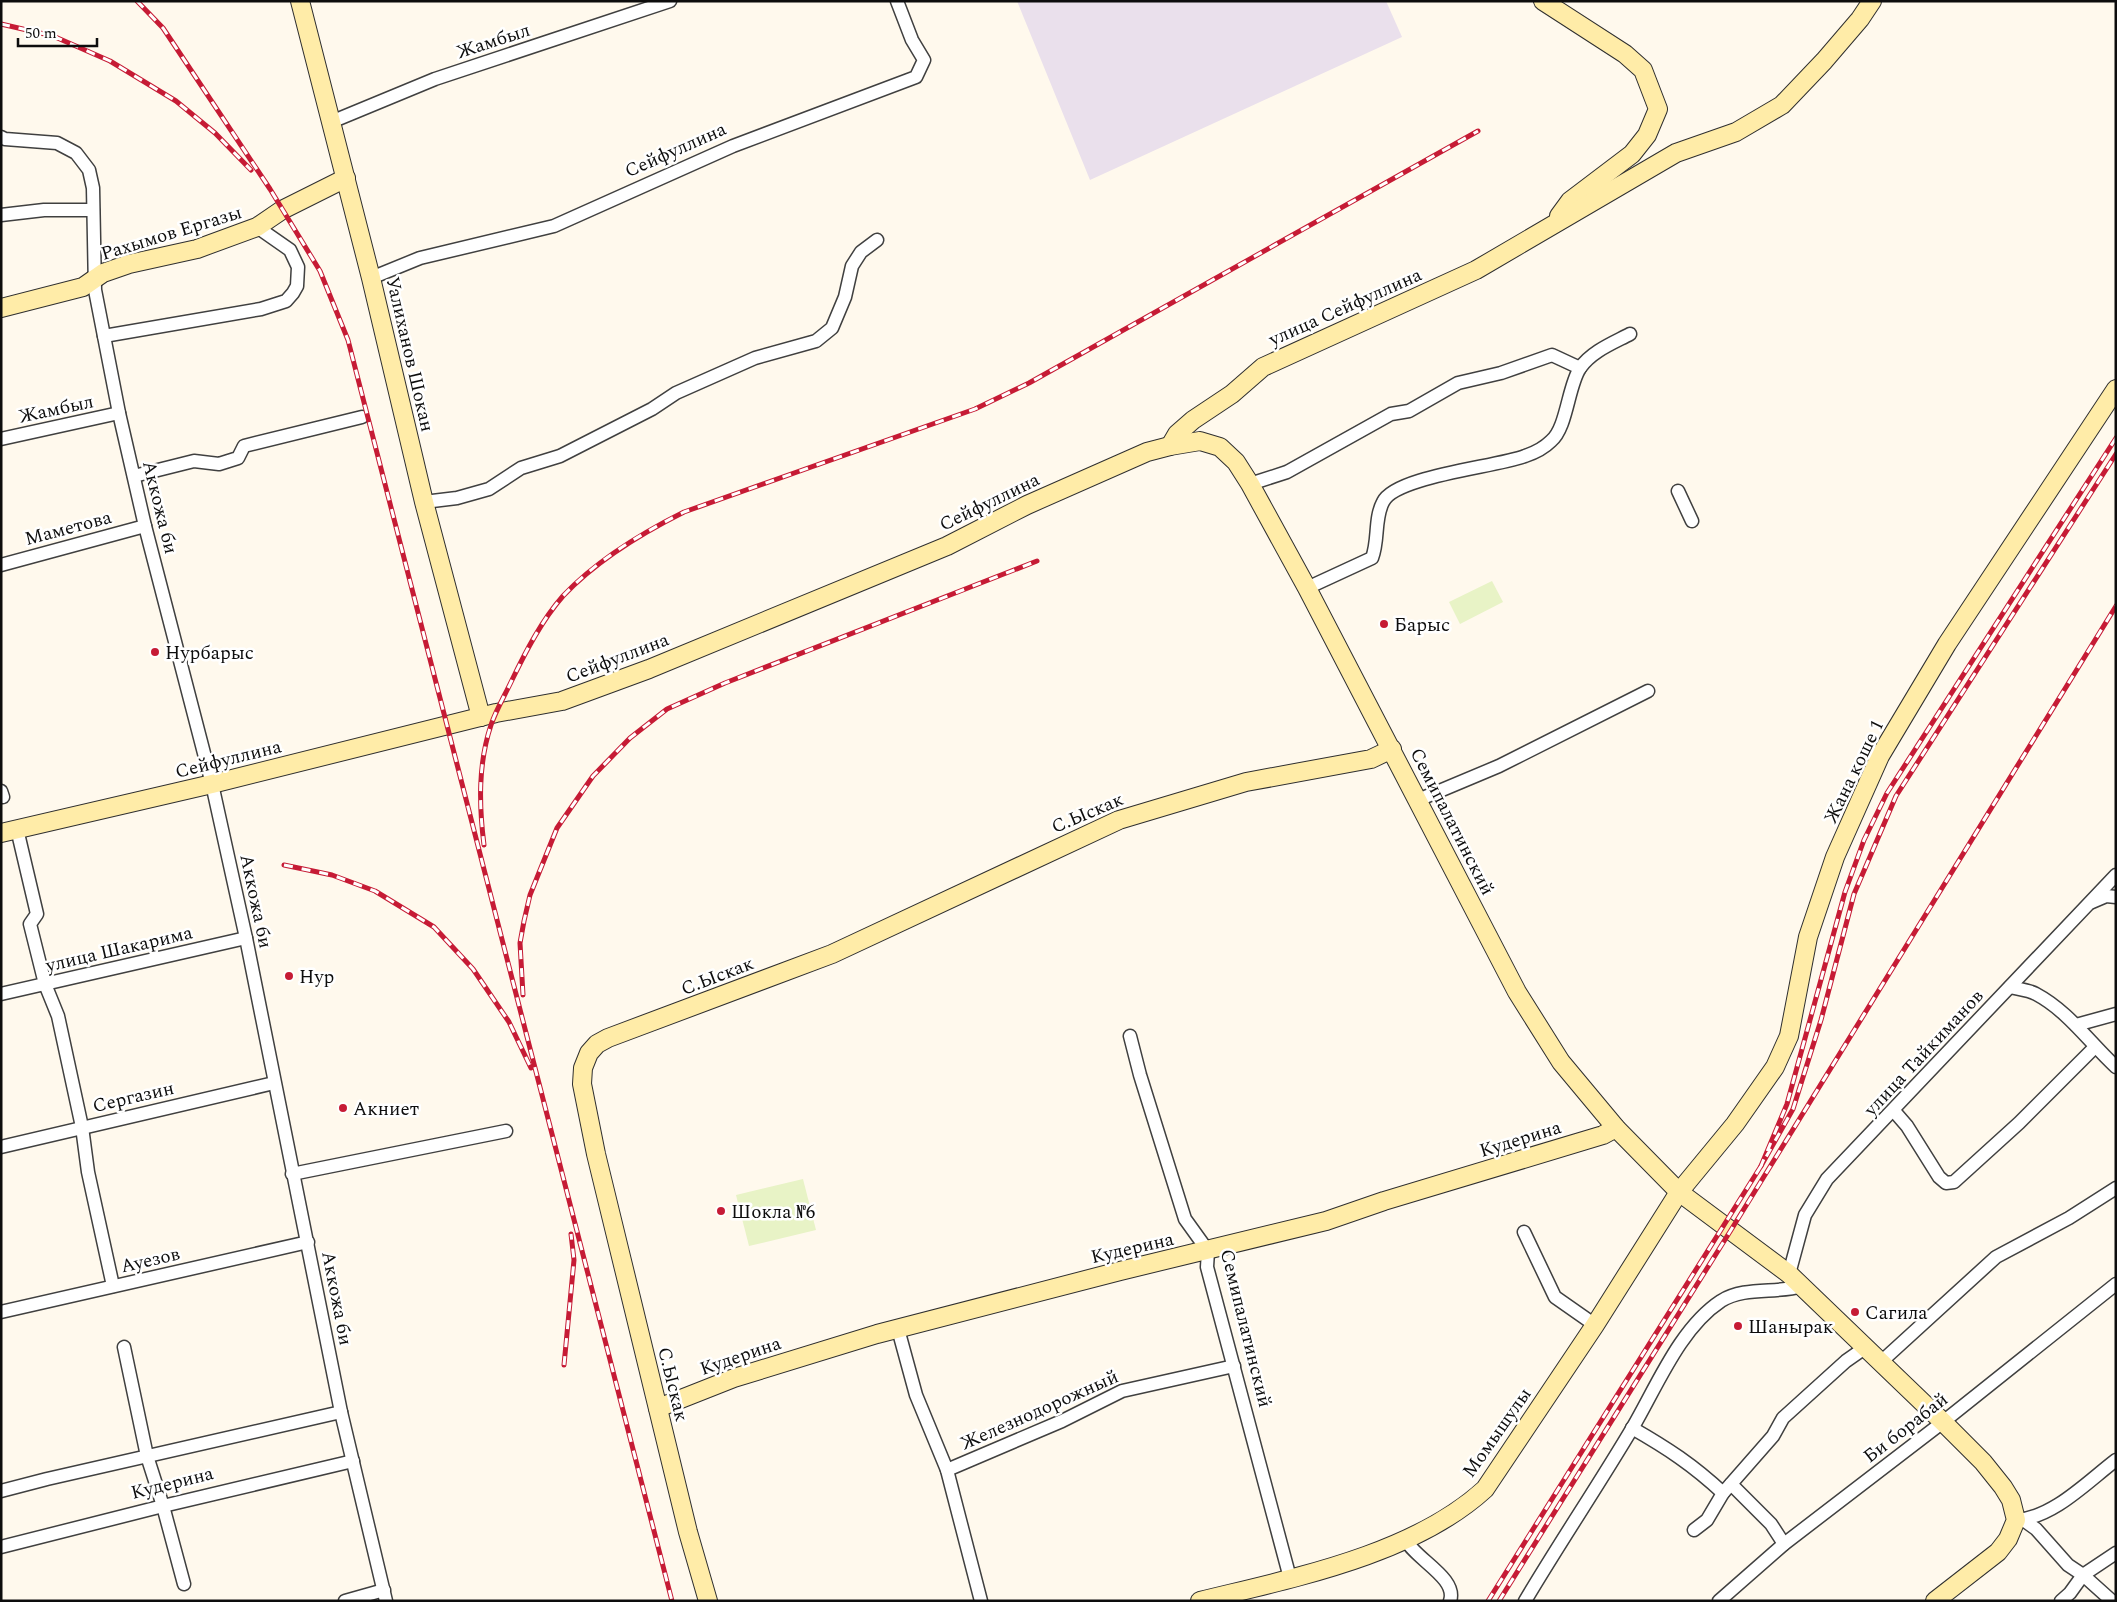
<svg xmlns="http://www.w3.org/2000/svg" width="2117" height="1602" font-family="Spectral,serif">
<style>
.industrial{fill:#eae0ec}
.pitch{fill:#e8f3c6}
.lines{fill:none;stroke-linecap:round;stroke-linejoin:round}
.street-casing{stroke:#404040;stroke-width:15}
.secondary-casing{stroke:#2f2f2f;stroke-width:20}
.street{stroke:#fff;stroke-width:12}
.secondary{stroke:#ffeca8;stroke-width:18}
.rail-casing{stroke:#c61b35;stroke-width:5}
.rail{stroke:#fff;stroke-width:3;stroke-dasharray:9;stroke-linecap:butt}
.poi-dot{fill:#c61b35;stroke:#fff;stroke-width:2}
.labels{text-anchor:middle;stroke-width:5;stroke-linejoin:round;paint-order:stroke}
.street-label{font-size:19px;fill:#0d0d0d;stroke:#fff}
.poi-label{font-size:19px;fill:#0d0d0d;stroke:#fff;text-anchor:start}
</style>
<rect width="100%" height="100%" fill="#fff9ed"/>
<path class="industrial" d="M 1017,1 L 1386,1 L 1402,37 L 1090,180 Z"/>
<g class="pitch">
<path d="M 1492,581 L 1503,602 L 1460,624 L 1449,602 Z"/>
<path d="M 803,1179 L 816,1230 L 749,1246 L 736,1195 Z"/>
</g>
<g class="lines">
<g class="street-casing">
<g id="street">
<path d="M 331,122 L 435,79 L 670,1"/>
<path d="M 1,137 L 5,139 L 57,143 L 76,153 L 89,170 L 93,188 L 95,290 L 119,413 L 145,526 L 212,784 L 246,938 L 341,1412 L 386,1601"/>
<path d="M 1,215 L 44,210 L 93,210"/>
<path d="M 371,278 L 420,258 L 554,226 L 733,146 L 916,77 L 924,60 L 912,40 L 897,1"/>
<path d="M 104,336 L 261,309 L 286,301 L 293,293 L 297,286 L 298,267 L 290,250 L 257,227"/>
<path d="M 1,439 L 119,413"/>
<path d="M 134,476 L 194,461 L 219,464 L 238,458 L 244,446 L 362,417"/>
<path d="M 1250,484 L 1287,472 L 1391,414 L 1409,411 L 1458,383 L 1501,373 L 1552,355 L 1580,368"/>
<path d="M 1678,491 L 1692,521"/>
<path d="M 424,502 L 457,498 L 489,489 L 521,468 L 560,456 L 652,409 L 676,393 L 755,358 L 816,341 L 832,328 L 845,297 L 852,266 L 861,252 L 877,240"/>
<path d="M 1,565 L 145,526"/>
<path d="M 1307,588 L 1372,558 C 1379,540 1374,519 1383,502 C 1395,476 1497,467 1525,456 C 1534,453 1544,448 1551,441 C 1567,428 1568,386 1580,368 C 1592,351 1613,343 1630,334"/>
<path d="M 1,791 L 3,797"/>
<path d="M 1418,800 L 1499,766 L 1648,691"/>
<path d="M 17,829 L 37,914 L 30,924 L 45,984 L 58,1016 L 82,1127 L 88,1172 L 113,1286"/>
<path d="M 2092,902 L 2106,896 L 2116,897"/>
<path d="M 2010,987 C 2018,989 2029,990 2036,994 C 2068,1011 2089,1042 2116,1067"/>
<path d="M 1,994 L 246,938"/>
<path d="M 2076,1025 L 2116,1014"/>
<path d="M 1130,1036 L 1140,1075 L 1185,1219 L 1208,1251 L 1207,1267 L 1290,1578"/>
<path d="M 1894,1111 L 1907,1126 L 1939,1177 L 1946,1183 L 1954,1182 L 2019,1123 L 2095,1047"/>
<path d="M 1,1147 L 274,1083"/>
<path d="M 292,1174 L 506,1131"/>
<path d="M 1524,1232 L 1555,1297 L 1595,1325"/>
<path d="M 1789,1274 L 1805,1215 L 1827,1179 L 2116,875"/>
<path d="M 1,1312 L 308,1242"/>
<path d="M 898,1329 L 916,1395 L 947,1470 L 981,1601"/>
<path d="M 124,1347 L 147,1456 L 163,1506 L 184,1584"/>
<path d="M 1882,1361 L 1996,1257 L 2069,1218 L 2116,1188"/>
<path d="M 1632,1428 C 1667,1448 1693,1465 1723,1493"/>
<path d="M 947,1470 L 1062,1421 L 1122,1391 L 1234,1366"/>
<path d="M 1731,1484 L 1771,1524 L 1784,1544"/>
<path d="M 1,1491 L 47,1479 L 341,1412"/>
<path d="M 2022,1519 L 2036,1529 L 2068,1565 L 2083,1575 L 2112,1601"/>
<path d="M 2017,1520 C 2054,1517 2087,1482 2116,1460"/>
<path d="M 1694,1530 L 1707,1520 L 1723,1493 L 1773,1436 L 1783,1418 L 1846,1361 L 1866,1347"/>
<path d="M 1406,1540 C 1415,1559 1458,1578 1450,1601"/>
<path d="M 1,1547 L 163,1506 L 353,1461"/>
<path d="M 345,1601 L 384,1590"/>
<path d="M 1525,1601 C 1560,1542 1598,1486 1633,1427 C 1657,1386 1680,1328 1721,1301 C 1745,1286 1776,1294 1802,1286"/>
<path d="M 1719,1601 L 1784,1544 L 1943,1422 L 2116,1284"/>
<path d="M 2061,1601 L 2070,1593 L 2083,1575 L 2116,1553"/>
</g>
</g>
<g class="secondary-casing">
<g id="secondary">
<path d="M 300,1 L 371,278 L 424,502 L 481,717"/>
<path d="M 1543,1 L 1625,54 L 1643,70 L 1658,109 L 1647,135 L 1632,154 L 1570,201 L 1559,216"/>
<path d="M 1,308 L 83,287 L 103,273 L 129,264 L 197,249 L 257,227 L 282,210 L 346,178"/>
<path d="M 1170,446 L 1177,434 L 1193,420 L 1232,394 L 1263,367 L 1476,270 L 1676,153 L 1736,132 L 1782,105 L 1824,61 L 1860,19 L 1872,1"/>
<path d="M 1,833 L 212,784 L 496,713 L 562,701 L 649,669 L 947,546 L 1027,505 L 1147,452 L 1170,446 L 1200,441 L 1220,447 L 1236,462 L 1250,484 L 1307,588 L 1517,992 L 1561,1062 L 1616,1128 L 1679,1192 L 1789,1274 L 1943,1422 L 1983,1462 L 2003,1487 L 2011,1500 L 2016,1520 L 2008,1539 L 1998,1552 L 1935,1601"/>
<path d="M 658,1408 L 734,1378 L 877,1334 L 1120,1271 L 1326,1221 L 1384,1201 L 1603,1135 L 1616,1128"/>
<path d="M 708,1601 L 688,1532 L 596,1154 L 582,1084 L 583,1068 L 589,1053 L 597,1044 L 608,1038 L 832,954 L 1119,820 L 1246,782 L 1371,759 L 1392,749"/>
<path d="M 1200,1601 C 1293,1578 1413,1555 1485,1489 L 1595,1325 L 1679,1192 L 1735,1124 L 1775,1067 L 1789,1036 L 1808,937 L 1835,857 L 1880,756 L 1947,644 L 2116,389"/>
</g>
</g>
<use href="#street" class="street"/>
<use href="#secondary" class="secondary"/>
<g class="rail-casing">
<g id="rail">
<path d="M 137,1 L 163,28 L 270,189 L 320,271 L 348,340 L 672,1601"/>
<path d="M 1,24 L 53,36 L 110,61 L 176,101 L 215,133 L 251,170"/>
<path d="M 2116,438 L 1887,793 L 1864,840 L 1845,892 L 1787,1104 L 1761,1166 L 1793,1109 L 1821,1020 L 1854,894 L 1896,796 L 2116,454"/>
<path d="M 484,845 C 479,805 478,764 491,725 C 496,710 505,695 512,680 C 526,651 542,620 563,596 C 597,560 640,534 684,512 L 975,409 L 1029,383 L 1478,131"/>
<path d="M 284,865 L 332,875 L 375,891 L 434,927 L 473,969 L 509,1022 L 531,1068"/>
<path d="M 523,995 L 520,943 L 524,921 L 530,895 L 557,828 L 593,776 L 630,738 L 667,709 L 725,683 L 1037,561"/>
<path d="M 564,1365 L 574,1260 L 571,1234"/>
<path d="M 1488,1601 L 1761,1166"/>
<path d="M 1499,1601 L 1731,1230 L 2116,606"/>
</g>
</g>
<use href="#rail" class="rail"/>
</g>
<g class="poi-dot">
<circle cx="1384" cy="624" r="5"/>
<circle cx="155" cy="652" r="5"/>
<circle cx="289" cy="976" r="5"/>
<circle cx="343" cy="1108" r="5"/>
<circle cx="721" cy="1211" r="5"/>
<circle cx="1855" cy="1312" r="5"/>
<circle cx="1738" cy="1326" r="5"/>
</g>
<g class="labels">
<g class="street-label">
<text transform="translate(493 40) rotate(-18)" y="7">Жамбыл</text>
<text transform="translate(675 149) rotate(-24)" y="7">Сейфуллина</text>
<text transform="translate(171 232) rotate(-17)" y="7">Рахымов Ергазы</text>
<text transform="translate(1345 306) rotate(-24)" y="7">улица Сейфуллина</text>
<text transform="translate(411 354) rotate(77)" y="7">Уалиханов Шокан</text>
<text transform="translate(56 408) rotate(-12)" y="7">Жамбыл</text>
<text transform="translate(989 501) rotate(-26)" y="7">Сейфуллина</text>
<text transform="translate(161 507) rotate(76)" y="7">Аккожа би</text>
<text transform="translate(68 527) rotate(-15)" y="7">Маметова</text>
<text transform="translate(617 657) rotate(-21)" y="7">Сейфуллина</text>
<text transform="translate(228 758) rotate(-14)" y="7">Сейфуллина</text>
<text transform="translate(1853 771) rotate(-64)" y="7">Жана коше 1</text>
<text transform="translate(1087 812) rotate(-23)" y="7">С.Ыскак</text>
<text transform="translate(1453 821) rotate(63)" y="7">Семипалатинский</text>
<text transform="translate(257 901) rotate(78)" y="7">Аккожа би</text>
<text transform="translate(119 948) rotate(-13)" y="7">улица Шакарима</text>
<text transform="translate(717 975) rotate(-21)" y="7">С.Ыскак</text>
<text transform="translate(1923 1052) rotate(-47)" y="7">улица Тайкиманов</text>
<text transform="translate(133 1096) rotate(-13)" y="7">Сергазин</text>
<text transform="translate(1520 1138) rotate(-17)" y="7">Кудерина</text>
<text transform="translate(1132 1247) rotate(-13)" y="7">Кудерина</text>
<text transform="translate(150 1259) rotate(-13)" y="7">Ауезов</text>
<text transform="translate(338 1298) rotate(79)" y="7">Аккожа би</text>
<text transform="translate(1247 1328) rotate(76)" y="7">Семипалатинский</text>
<text transform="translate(740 1355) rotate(-19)" y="7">Кудерина</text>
<text transform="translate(674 1384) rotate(76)" y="7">С.Ыскак</text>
<text transform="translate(1039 1409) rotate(-24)" y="7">Железнодорожный</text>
<text transform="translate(1905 1427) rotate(-38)" y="7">Би борабай</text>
<text transform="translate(1496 1432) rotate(-55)" y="7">Момышулы</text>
<text transform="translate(172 1482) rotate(-14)" y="7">Кудерина</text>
</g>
<g class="poi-label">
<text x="1394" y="631">Барыс</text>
<text x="165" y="659">Нурбарыс</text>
<text x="299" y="983">Нур</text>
<text x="353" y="1115">Акниет</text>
<text x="731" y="1218">Шокла №6</text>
<text x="1865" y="1319">Сагила</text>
<text x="1748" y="1333">Шанырак</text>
</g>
</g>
<rect width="2117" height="1602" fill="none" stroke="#0d0d0d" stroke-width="5"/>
<path d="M18 38v8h79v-8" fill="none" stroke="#0d0d0d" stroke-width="2.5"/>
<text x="25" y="38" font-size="15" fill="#0d0d0d" stroke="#ffffff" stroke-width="4" paint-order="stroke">50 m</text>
</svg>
